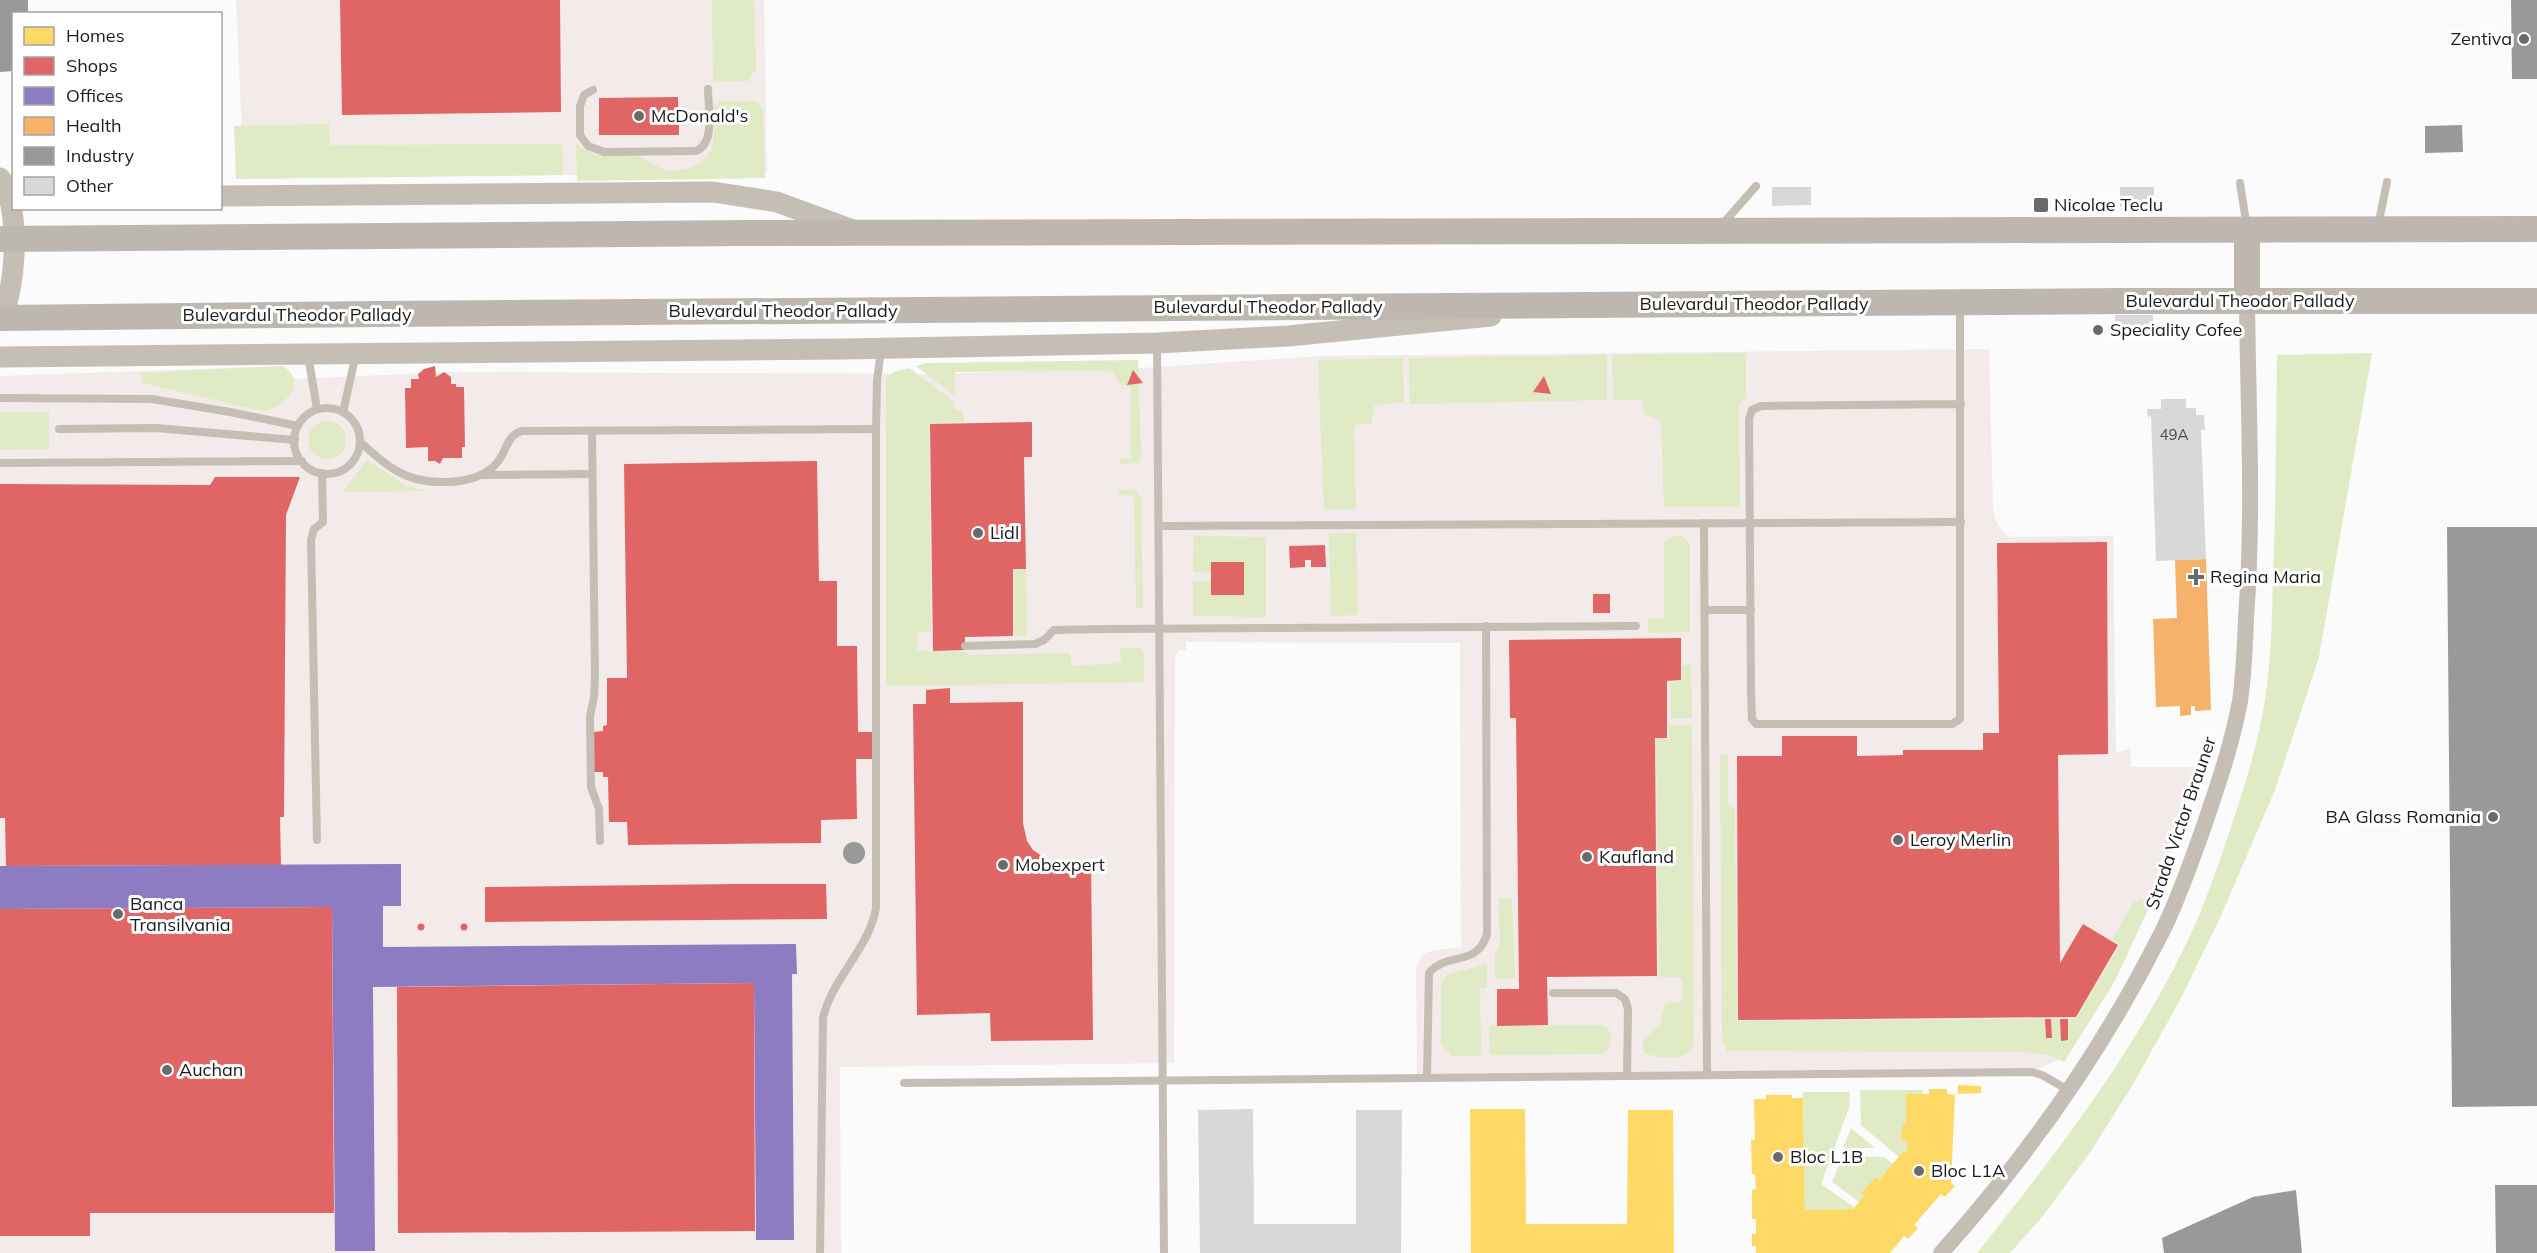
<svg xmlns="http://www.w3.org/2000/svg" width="2537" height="1253" font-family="Mulish,sans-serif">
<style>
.commercial{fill:#f3eaea}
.green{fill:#e0eac4}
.homes{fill:#ffd966}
.shops{fill:#e06666}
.offices{fill:#8e7cc3}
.health{fill:#f6b26b}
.industry{fill:#999}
.building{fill:#d8d8d9}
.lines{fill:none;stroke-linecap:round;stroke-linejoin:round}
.service{stroke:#c4beb5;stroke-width:8}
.minor{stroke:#c4beb5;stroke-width:16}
.tertiary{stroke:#c4beb5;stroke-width:21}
.primary{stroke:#bdb7b0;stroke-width:26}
.primary-bridge{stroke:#bdb7b0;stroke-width:26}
.poi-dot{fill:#696a6a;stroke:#fff;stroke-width:2}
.labels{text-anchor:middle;stroke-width:6;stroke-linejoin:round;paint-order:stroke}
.number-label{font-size:15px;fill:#4a4b4b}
.poi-label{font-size:18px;fill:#1b1c1c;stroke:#fff;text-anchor:start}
.street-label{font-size:18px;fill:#1b1c1c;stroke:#fff}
</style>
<rect width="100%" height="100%" fill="#fbfbfc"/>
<g class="commercial">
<path d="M 236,0 L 764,0 L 767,173 L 244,178 Z"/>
<path d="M 1989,349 L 1993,509 L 1996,522 L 2007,537 L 2113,536 L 2116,753 L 2131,748 L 2131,767 L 2201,767 L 2177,835 L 2152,893 L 2124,947 L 2060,1059 L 2032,1072 L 1417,1077 L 1416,966 L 1425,953 L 1435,950 L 1461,947 L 1460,643 L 1186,642 L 1186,650 L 1179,650 L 1175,658 L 1174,1063 L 840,1067 L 841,1253 L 0,1253 L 0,376 L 283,366 L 293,379 L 452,372 L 931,374 L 1141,368 L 1323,356 Z"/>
</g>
<g class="green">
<path d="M 712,0 L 754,0 L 756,69 L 748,81 L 713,82 Z"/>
<path d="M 720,101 L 756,101 L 760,104 L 763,111 L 765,178 L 577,181 L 576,143 C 603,166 609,150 636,156 C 647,158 655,167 665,170 C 683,174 710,163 713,143 C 715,132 713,118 713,106 Z"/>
<path d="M 329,124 L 330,145 L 562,144 L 563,175 L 236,179 L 234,126 Z"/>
<path d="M 1746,353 L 1746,399 L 1742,400 L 1739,406 L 1740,507 L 1664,507 L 1661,420 L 1645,415 L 1641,400 L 1613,400 L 1612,355 Z"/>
<path d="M 2372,353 L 2319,657 L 2275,790 L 2220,918 L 2180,1000 L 2132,1086 L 2091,1151 L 2042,1217 L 2010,1253 L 1977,1253 C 2057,1153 2141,1044 2194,927 C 2209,893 2221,857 2233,821 C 2244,787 2255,753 2262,717 C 2271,671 2272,623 2273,576 C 2276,502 2276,429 2277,355 Z"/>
<path d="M 1607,355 L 1607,400 L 1410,404 L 1409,358 Z"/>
<path d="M 1403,358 L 1404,402 L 1375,405 L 1371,424 L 1354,425 L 1356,509 L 1324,509 L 1318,360 Z"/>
<path d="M 1138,360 L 1141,456 L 1139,463 L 1121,464 L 1118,459 L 1131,459 L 1131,387 L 1121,385 L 1113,373 L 1108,371 L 955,372 L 955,396 L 916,366 L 926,363 Z"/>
<path d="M 283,366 C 308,381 284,409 263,411 L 142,383 L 141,373 Z"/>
<path d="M 910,368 L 954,402 L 955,410 L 963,411 L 964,422 L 929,423 L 931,632 L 917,632 L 917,651 L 965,652 L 969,655 L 1070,653 L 1071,666 L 1121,663 L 1120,648 L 1140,648 L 1144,653 L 1144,682 L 886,686 L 886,380 L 893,372 Z"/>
<path d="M 0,412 L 49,412 L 49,449 L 0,450 Z"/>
<circle cx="327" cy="440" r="19"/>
<path d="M 367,460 L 406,486 L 430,491 L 343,492 Z"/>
<path d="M 1121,490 L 1136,490 L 1141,498 L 1143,608 L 1136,608 L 1134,498 L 1132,495 L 1117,495 Z"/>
<path d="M 1329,533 L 1356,533 L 1358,615 L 1331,616 Z"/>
<path d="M 1194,536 L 1266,537 L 1266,617 L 1193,616 L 1193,581 L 1211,581 L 1211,595 L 1244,595 L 1244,562 L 1211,562 L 1211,573 L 1193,572 Z"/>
<path d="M 1673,536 L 1682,536 L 1690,544 L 1690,632 L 1648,633 L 1648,619 L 1664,619 L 1664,543 Z"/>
<path d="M 1014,569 L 1026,569 L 1027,636 L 1014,636 Z"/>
<path d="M 1682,665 L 1691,665 L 1692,718 L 1671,718 L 1670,682 L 1682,681 Z"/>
<path d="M 1669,725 L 1692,725 L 1694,1043 C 1692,1062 1658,1059 1644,1053 L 1643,1041 L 1660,1023 L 1665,1004 L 1680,1001 C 1685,996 1684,982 1680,977 L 1659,977 L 1656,739 L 1669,739 Z"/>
<path d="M 1720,754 L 1728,755 L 1728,803 L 1735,808 L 1737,1021 L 2045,1019 L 2047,1038 L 2052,1037 L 2051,1019 L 2060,1019 L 2061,1040 L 2068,1040 L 2068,1019 L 2076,1019 L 2120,945 L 2112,940 L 2133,903 L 2140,899 L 2152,901 L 2115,981 L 2064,1062 L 2050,1055 L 2024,1052 L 1727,1051 L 1722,1038 Z"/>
<path d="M 1512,898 L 1515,978 L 1495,979 L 1495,952 L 1500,946 L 1499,899 Z"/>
<path d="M 1487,964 L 1487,988 L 1480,988 L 1481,1053 L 1477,1056 L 1452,1056 L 1441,1044 L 1441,982 L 1449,974 Z"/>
<path d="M 1602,1025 L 1608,1028 C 1613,1038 1612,1048 1602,1054 L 1490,1055 L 1489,1026 Z"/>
<path d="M 1860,1090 L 1923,1090 L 1923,1094 L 1906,1094 L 1907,1152 L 1899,1157 L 1861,1125 Z"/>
<path d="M 1803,1092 L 1850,1092 L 1849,1108 L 1821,1184 L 1854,1207 L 1853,1209 L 1805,1210 Z"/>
<path d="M 1851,1128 L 1875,1148 L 1843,1148 Z"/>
<path d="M 1843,1156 L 1884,1157 L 1893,1164 L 1859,1202 L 1832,1182 Z"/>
</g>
<g class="homes">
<path d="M 1958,1085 L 1981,1086 L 1981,1093 L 1958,1094 Z"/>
<path d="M 1929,1089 L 1947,1089 L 1947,1094 L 1955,1095 L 1951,1183 L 1955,1186 L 1945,1197 L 1941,1194 L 1914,1225 L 1918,1228 L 1908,1239 L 1904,1236 L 1890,1253 L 1756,1253 L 1756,1246 L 1752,1246 L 1752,1234 L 1756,1234 L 1756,1219 L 1752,1219 L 1752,1190 L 1756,1189 L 1755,1174 L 1752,1174 L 1751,1140 L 1755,1140 L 1754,1099 L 1766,1099 L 1766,1095 L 1792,1095 L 1792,1098 L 1803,1098 L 1805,1210 L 1853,1209 L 1864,1196 L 1861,1193 L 1876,1177 L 1879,1180 L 1904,1151 L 1907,1152 L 1907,1140 L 1901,1140 L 1903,1123 L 1906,1123 L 1906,1094 L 1929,1094 Z"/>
<path d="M 1470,1109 L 1525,1109 L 1526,1224 L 1627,1224 L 1628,1110 L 1673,1110 L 1674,1253 L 1471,1253 Z"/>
</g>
<g class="shops">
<path d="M 340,0 L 560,0 L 561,112 L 342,115 Z"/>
<path d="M 678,97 L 679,135 L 599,135 L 599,98 Z"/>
<path d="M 435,366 L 436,377 L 444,372 L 451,377 L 451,384 L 456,384 L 456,387 L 464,387 L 465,447 L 462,447 L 462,458 L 443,458 L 440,464 L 435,461 L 428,461 L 428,447 L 406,448 L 405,388 L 411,388 L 411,379 L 419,379 L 418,374 L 424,369 Z"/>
<path d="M 1133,370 L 1143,383 L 1127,385 Z"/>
<path d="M 1544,376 L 1551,394 L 1533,392 Z"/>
<path d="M 1032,422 L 1032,457 L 1024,457 L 1026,569 L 1013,569 L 1013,636 L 965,637 L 965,650 L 933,651 L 930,424 Z"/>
<path d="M 817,461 L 819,581 L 837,581 L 837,646 L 857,646 L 858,732 L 873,732 L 873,759 L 856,759 L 857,819 L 821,820 L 821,843 L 628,845 L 627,822 L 609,822 L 608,777 L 603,777 L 603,772 L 594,772 L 594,732 L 603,731 L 603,726 L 607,725 L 607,678 L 627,678 L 624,464 Z"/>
<path d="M 215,477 L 300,477 L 286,515 L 284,817 L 280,817 L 281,865 L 6,866 L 5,818 L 0,818 L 0,484 L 210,485 Z"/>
<path d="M 2107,542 L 2108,754 L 2058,755 L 2060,963 L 2083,924 L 2118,945 L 2076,1017 L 1738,1020 L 1737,756 L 1782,756 L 1782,736 L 1857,736 L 1857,756 L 1903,755 L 1903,750 L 1983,750 L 1983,733 L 1999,733 L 1997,543 Z"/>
<path d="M 1325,545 L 1326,567 L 1311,567 L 1311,560 L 1305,560 L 1305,567 L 1290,568 L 1289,546 Z"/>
<rect x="1211" y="562" width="33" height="33"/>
<rect x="1593" y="594" width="17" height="19"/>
<path d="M 1681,638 L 1681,680 L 1667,681 L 1667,738 L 1655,738 L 1657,976 L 1547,977 L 1548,1025 L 1497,1026 L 1497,989 L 1519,989 L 1516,718 L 1510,718 L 1509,640 Z"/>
<path d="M 950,688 L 950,703 L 1023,702 L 1023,823 L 1027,841 L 1033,850 L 1048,860 L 1060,863 L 1091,862 L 1093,1040 L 991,1041 L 990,1013 L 917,1015 L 913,704 L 926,704 L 926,690 Z"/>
<path d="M 735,884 L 826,884 L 827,919 L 485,922 L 485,887 Z"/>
<path d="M 332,907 L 334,1213 L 90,1213 L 90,1236 L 0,1236 L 0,909 Z"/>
<circle cx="464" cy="927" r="3.5"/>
<circle cx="421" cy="927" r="3.5"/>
<path d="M 754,983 L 755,1231 L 398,1233 L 397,987 Z"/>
<path d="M 2045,1019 L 2051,1019 L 2052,1038 L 2046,1038 Z"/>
<path d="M 2060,1019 L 2068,1019 L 2068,1040 L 2061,1041 Z"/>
</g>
<path class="offices" d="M 401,864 L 401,906 L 383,906 L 383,947 L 796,944 L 797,974 L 792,974 L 794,1240 L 756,1240 L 754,983 L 373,987 L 375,1251 L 335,1251 L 332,907 L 0,909 L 0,866 Z"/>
<path class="health" d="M 2206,559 L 2211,710 L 2195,711 L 2195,706 L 2191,706 L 2191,715 L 2180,716 L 2180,706 L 2156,707 L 2153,619 L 2177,618 L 2175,560 Z"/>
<g class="industry">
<path d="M 0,0 L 28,0 L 28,14 L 14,14 L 14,71 L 0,72 Z"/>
<path d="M 2511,0 L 2537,0 L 2537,79 L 2512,79 Z"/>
<path d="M 2462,125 L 2463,152 L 2425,153 L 2425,126 Z"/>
<path d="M 2447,527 L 2537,527 L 2537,1106 L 2452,1107 Z"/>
<circle cx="854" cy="853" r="11"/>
<path d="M 2495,1185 L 2537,1185 L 2537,1253 L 2496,1253 Z"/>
<path d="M 2296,1190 L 2302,1253 L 2164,1253 L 2162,1238 L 2253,1197 Z"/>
</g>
<g class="building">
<path d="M 1772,187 L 1811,187 L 1811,205 L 1772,206 Z"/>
<rect x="2120" y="187" width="34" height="20"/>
<rect x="2115" y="315" width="38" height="21"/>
<path d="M 2161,399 L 2186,399 L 2186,408 L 2196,408 L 2196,415 L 2204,415 L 2205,430 L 2201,430 L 2206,559 L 2156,561 L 2151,416 L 2148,417 L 2147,409 L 2161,409 Z"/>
<path d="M 1253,1109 L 1254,1224 L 1356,1224 L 1356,1110 L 1402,1110 L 1401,1253 L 1200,1253 L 1198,1110 Z"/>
</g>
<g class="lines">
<g class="service">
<path d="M 593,90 L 584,95 L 580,106 L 580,135 L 588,146 L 604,152 L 696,151 C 716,143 708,107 708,89"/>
<path d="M 2240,183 L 2247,228"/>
<path d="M 1721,226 L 1756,186"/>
<path d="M 2378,226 L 2387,182"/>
<path d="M 1960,306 L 1960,719 L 1952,724 L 1756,724 L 1752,719 L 1751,692 L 1749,419 L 1752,410 L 1761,406 L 1961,404"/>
<path d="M 1157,344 L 1164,1253"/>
<path d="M 308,355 L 317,409"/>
<path d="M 0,398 L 152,399 L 230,412 L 298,426"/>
<circle cx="327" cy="441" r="33"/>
<path d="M 343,412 L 356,354"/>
<path d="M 59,429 L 156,428 L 295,440"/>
<path d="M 592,431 L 595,677 L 594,697 L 590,716 L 591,787 L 599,809 L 600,841"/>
<path d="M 360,442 C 372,452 384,464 397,471 C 422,486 472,487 494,466 C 507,455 504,438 521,431 L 876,429"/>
<path d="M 0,463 L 302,461"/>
<path d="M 482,475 L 592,474"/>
<path d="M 1704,523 L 1707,1075"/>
<path d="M 1159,526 L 1961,522"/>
<path d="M 1705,610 L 1751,610"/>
<path d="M 965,646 L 1035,644 L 1044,640 L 1054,630 L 1109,629 L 1636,626"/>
<path d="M 317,840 L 311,540 L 314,529 L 323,522 L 322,473"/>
<path d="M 1553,993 L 1616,993 L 1625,999 L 1628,1009 L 1627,1076"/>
<path d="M 1427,1077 L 1429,973 C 1447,951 1477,968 1487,934 L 1486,626"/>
<path d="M 904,1083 L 2032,1072 L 2042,1075 L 2068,1090"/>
<path d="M 820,1253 L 823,1018 C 832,978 869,949 876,908 L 876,429 L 877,381 L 881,349"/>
</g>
<path class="minor" d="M 1941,1253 C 2027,1157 2104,1048 2162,932 C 2179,898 2191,862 2204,826 C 2218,785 2232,744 2240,701 C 2244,674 2245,646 2246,618 C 2254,513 2248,406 2247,301"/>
<g class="tertiary">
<path d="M 0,178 C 21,204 17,291 0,320"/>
<path d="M 220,196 L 713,192 L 777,202 L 853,230"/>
<path d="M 0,357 L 843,349 L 1157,343 L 1288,336 L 1491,316"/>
</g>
<g class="primary">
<path d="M 748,233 L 2537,229"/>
<path d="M 2247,301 L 2247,231"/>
<path d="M 378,314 L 2119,301 L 2537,301"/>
</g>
<g class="primary-bridge">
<path d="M 0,239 L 748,233"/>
<path d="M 0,318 L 378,314"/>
</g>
</g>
<g class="poi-dot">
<circle cx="2524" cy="39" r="6"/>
<circle cx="639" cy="116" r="6"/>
<rect x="2033" y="197" width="16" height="16" rx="3"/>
<circle cx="2098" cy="330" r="6"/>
<circle cx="978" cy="533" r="6"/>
<path d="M2193 568h6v6h6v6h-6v6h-6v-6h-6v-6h6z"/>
<circle cx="2493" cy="817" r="6"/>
<circle cx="1898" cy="840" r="6"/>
<circle cx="1587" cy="857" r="6"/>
<circle cx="1003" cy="865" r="6"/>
<circle cx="118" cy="914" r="6"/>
<circle cx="167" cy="1070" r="6"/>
<circle cx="1778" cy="1157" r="6"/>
<circle cx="1919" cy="1171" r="6"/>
</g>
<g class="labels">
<g class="number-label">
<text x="2174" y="440">49A</text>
</g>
<g class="poi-label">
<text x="2512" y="45" text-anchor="end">Zentiva</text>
<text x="651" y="122">McDonald's</text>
<text x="2054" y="211">Nicolae Teclu</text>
<text x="2110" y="336">Speciality Cofee</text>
<text x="990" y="539">Lidl</text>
<text x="2210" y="583">Regina Maria</text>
<text x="2481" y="823" text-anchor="end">BA Glass Romania</text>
<text x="1910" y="846">Leroy Merlin</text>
<text x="1599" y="863">Kaufland</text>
<text x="1015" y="871">Mobexpert</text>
<text x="130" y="910">Banca<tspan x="130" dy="21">Transilvania</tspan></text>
<text x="179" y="1076">Auchan</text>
<text x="1790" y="1163">Bloc L1B</text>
<text x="1931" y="1177">Bloc L1A</text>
</g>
<g class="street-label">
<text x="2240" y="307">Bulevardul Theodor Pallady</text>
<text x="1754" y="310">Bulevardul Theodor Pallady</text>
<text x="1268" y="313">Bulevardul Theodor Pallady</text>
<text x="783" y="317">Bulevardul Theodor Pallady</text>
<text x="297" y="321">Bulevardul Theodor Pallady</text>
<text transform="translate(2181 823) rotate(-71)" y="6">Strada Victor Brauner</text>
</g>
</g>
<rect x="12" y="12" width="210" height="198" fill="#ffffff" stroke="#a4a4a4" stroke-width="1.5"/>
<rect x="24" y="27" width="30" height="18" fill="#ffd966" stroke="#a4a4a4" stroke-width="1.5"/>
<text x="66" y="42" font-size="18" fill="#1b1c1c">Homes</text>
<rect x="24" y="57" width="30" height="18" fill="#e06666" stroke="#a4a4a4" stroke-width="1.5"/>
<text x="66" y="72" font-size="18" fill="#1b1c1c">Shops</text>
<rect x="24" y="87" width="30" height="18" fill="#8e7cc3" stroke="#a4a4a4" stroke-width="1.5"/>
<text x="66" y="102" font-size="18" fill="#1b1c1c">Offices</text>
<rect x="24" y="117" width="30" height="18" fill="#f6b26b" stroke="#a4a4a4" stroke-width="1.5"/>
<text x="66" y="132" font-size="18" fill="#1b1c1c">Health</text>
<rect x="24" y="147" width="30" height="18" fill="#999999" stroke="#a4a4a4" stroke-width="1.5"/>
<text x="66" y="162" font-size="18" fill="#1b1c1c">Industry</text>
<rect x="24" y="177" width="30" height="18" fill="#d8d8d9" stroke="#a4a4a4" stroke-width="1.5"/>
<text x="66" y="192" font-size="18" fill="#1b1c1c">Other</text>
</svg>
